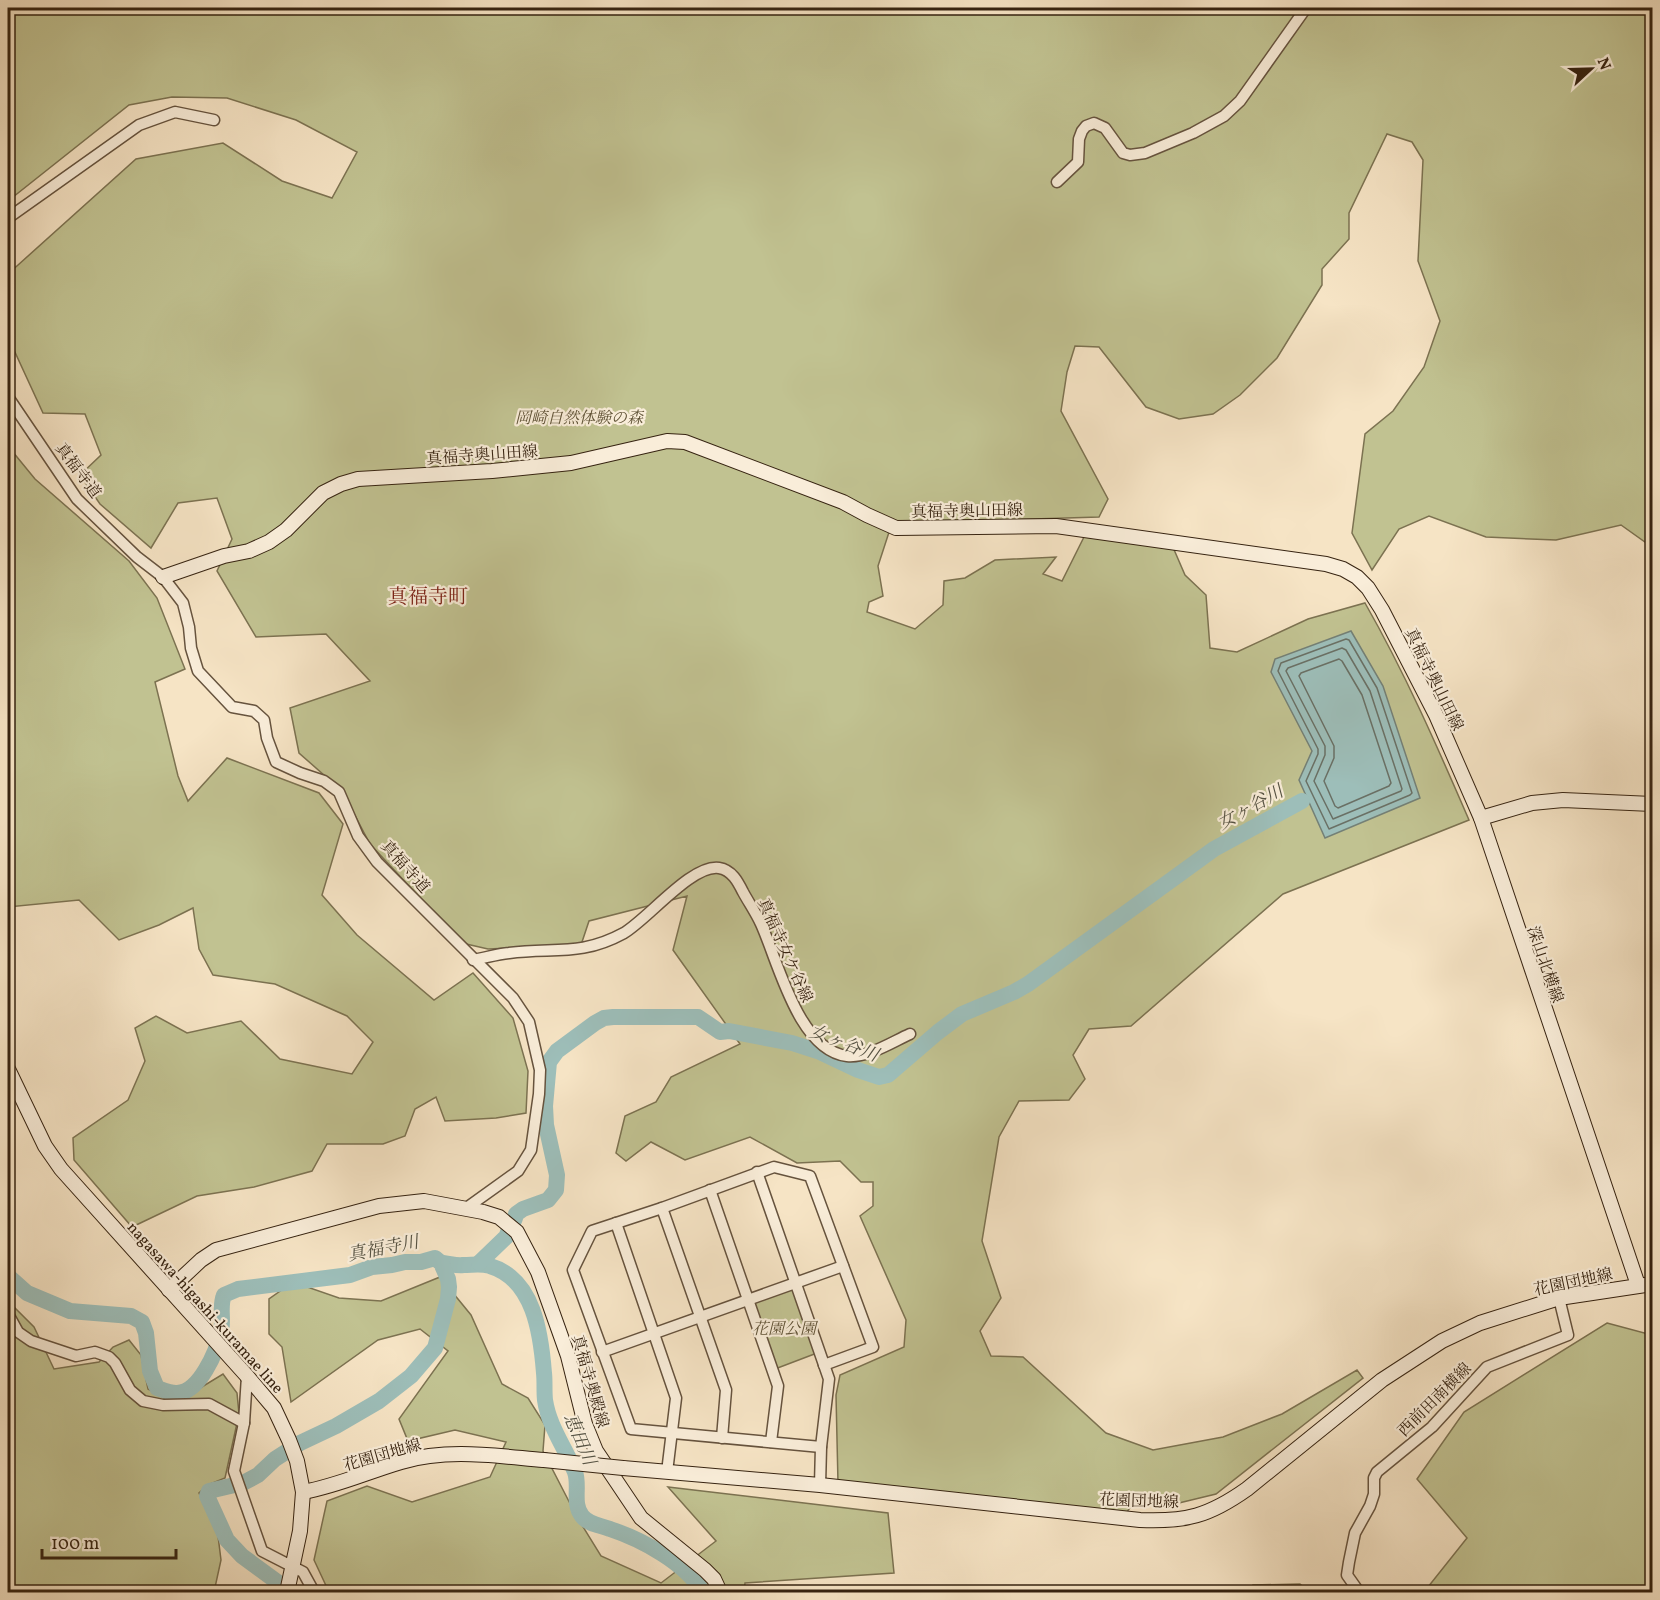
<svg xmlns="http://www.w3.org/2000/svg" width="1660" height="1600" font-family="Vollkorn,'Noto Serif JP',serif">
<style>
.green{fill:#c1c291;stroke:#7c7251;stroke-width:1.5}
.water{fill:#9dbeb9;stroke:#748076;stroke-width:1.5}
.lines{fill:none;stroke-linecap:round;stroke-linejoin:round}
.shore{stroke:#6a7065;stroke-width:1.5}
.river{stroke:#9dbeb9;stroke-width:16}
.street-casing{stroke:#66533e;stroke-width:13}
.secondary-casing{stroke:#362311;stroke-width:16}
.street{stroke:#f9edd9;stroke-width:10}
.secondary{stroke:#f9edd9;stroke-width:14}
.secondary-bridge-casing{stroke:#362311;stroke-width:16;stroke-linecap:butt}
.secondary-bridge{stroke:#f9edd9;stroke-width:14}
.labels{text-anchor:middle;stroke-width:4.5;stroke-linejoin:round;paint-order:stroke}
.park-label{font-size:16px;font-style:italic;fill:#605337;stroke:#f9edd9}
.street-label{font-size:16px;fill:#362311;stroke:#f9edd9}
.water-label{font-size:18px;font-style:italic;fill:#555243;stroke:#f9edd9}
.quarter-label{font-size:20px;fill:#7a1f14;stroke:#f9edd9}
</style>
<rect width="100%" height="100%" fill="#f6e4c5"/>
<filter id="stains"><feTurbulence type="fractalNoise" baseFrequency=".00333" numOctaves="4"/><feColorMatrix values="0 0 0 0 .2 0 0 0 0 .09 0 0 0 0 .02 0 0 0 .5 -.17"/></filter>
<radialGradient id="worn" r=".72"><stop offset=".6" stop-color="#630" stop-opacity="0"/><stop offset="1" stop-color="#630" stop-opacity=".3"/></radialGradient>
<g class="green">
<path d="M 8,8 L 1652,8 L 1652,547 L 1621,525 L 1556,540 L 1486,537 L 1429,516 L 1399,529 L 1372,570 L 1352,533 L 1365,434 L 1393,411 L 1424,367 L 1440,321 L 1418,261 L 1423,160 L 1412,142 L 1387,134 L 1349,213 L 1349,239 L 1322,269 L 1322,285 L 1277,358 L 1240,395 L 1213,414 L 1179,419 L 1146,407 L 1099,347 L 1075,346 L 1067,372 L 1061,411 L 1108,499 L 1099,517 L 892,523 L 878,566 L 883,596 L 869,602 L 867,612 L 915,629 L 943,605 L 944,581 L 965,578 L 995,560 L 1056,557 L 1043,574 L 1062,581 L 1084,537 L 1172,545 L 1185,575 L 1206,595 L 1210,648 L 1237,652 L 1308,619 L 1365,603 C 1405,673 1437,746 1469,820 L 1283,894 L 1131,1026 L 1089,1029 L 1073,1055 L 1085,1079 L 1069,1100 L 1019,1101 L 999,1137 L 982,1241 L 1001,1298 L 980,1331 L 991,1356 L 1023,1357 L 1106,1433 L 1153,1450 L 1223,1437 L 1282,1414 L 1357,1370 L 1363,1378 L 1216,1494 L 1179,1503 L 1140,1495 L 1126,1513 L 838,1483 L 836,1395 L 840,1375 L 904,1347 L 906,1320 L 860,1216 L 873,1206 L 873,1182 L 861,1182 L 840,1161 L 797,1163 L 750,1137 L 685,1160 L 651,1142 L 626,1161 L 616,1153 L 625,1116 L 656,1102 L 671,1077 L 740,1044 L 673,950 L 687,896 L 589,921 L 581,945 L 488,949 L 462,943 L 370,844 L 342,791 L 299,753 L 290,708 L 370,681 L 326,634 L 256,637 L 217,571 L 232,539 L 217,498 L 178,503 L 151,548 L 100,504 L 80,475 L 101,455 L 85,414 L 43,413 L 8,337 L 8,274 L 136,159 L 223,143 L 282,181 L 332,198 L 357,152 L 296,120 L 227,98 L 172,97 L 129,105 L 8,201 Z"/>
<path d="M 8,446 L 35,479 L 129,561 L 157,598 L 185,669 L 155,682 L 178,776 L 188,801 L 227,758 L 319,793 L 343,824 L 322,895 L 357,935 L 434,1000 L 473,973 L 513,1018 L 528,1071 L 526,1113 L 496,1118 L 445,1121 L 436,1097 L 415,1109 L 405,1136 L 383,1144 L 327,1144 L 312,1171 L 254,1187 L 197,1196 L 132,1227 L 74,1160 L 73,1138 L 128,1100 L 145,1061 L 135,1028 L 156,1016 L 187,1033 L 241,1021 L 280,1059 L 352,1074 L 373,1042 L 347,1016 L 275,984 L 213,975 L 199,949 L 193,908 L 159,925 L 119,940 L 79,900 L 8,907 Z"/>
<path d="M 440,1277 L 471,1315 L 502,1384 L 528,1398 L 545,1425 L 543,1451 L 577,1517 L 601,1556 L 661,1583 L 716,1541 L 668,1487 L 888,1513 L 894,1573 L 745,1583 L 744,1592 L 329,1592 L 314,1560 L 327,1501 L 367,1486 L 412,1502 L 490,1477 L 506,1442 L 455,1430 L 408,1441 L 399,1419 L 448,1351 L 420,1329 L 378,1340 L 291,1402 L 282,1347 L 269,1334 L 269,1299 L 293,1282 L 339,1298 L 381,1301 Z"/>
<path d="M 794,1288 L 817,1353 L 775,1369 L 751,1303 Z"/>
<path d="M 8,1301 L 34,1327 L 54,1369 L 99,1362 L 113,1347 L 129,1340 L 141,1355 L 148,1389 L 167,1400 L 192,1393 L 223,1374 L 237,1393 L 239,1414 L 225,1478 L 208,1485 L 199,1493 L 218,1536 L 221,1560 L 214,1592 L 8,1592 Z"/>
<path d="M 1607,1323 L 1652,1335 L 1652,1592 L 1424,1592 L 1467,1538 L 1417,1479 L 1464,1412 Z"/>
<path d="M 1300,1584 L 1310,1592 L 1253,1592 L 1253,1585 Z"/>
</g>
<path class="water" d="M 1351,631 L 1383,686 L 1420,798 L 1325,838 L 1299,780 L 1312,751 L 1271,672 L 1275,659 Z"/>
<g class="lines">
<g class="shore">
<path d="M 1346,639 L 1349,640 L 1377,688 L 1412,793 L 1410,795 L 1329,829 L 1306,781 L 1318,754 L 1318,749 L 1278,671 L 1281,663 Z"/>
<path d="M 1342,648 L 1346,650 L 1370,691 L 1402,789 L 1401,791 L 1333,819 L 1314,781 L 1325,755 L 1325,746 L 1286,671 L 1288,668 Z"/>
<path d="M 1339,659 L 1342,661 L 1362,695 L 1391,783 L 1389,786 L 1338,808 L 1335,806 L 1324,781 L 1334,758 L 1334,746 L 1299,676 L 1301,673 Z"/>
</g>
<g class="river">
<path d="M 441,1263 C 448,1263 456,1266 463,1265 C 473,1265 481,1263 490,1266 C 534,1279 541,1334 544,1373 C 545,1382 544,1391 545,1400 C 549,1427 565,1447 575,1472 C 580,1486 572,1503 582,1516 C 589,1525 600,1525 610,1529 C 643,1540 685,1563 703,1592"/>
<path d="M 479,1263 L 507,1236 C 508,1227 515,1223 516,1214 L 523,1209 L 548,1200 L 556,1190 L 557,1175 L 546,1125 L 545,1106 L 549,1062 L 557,1051 L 595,1023 L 604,1018 L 613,1017 L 698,1017 L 720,1032 L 729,1031 L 792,1043 L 820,1052 L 858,1070 L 879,1077 L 888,1075 L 938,1032 L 962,1014 L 1014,992 L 1028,984 L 1214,849 L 1302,801"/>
<path d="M 8,1276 L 27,1293 L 70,1311 L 131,1316 L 142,1322 L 146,1333 L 150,1371 L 157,1388 C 163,1390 170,1393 176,1393 C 199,1394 217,1351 221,1332 C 224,1319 219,1307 224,1295 L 238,1289 L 350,1275 L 372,1267 L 392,1265 L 405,1262 L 421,1262 L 435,1258 L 441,1263 L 448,1279 L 449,1287 L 448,1299 L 435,1348 L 411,1376 L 379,1401 L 336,1426 L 300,1443 L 275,1459 L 258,1475 L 243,1483 L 209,1491 L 207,1496 L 227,1540 L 242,1556 L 291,1592"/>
</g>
<g class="street-casing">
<g id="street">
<path d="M 1057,182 L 1078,162 L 1079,139 L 1082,131 L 1086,126 L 1094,123 L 1105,128 L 1123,153 L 1130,155 L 1145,153 L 1193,133 L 1224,116 L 1240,101 L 1306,8"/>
<path d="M 8,218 L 139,125 L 175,112 L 214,120"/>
<path d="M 8,397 L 77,499 L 137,557 L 163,577 L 183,603 L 189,627 L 191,648 L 198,671 L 232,707 L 254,711 L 264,720 L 267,738 L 276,762 L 300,773 L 324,781 L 339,792 L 358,836 L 377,862 L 513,998 L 529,1022 L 540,1070 L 539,1094 L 531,1150 L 518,1171 L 465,1209"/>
<path d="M 473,960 C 485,958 497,954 509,953 C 553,947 580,957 624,933 C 649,918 692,864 719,868 C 732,870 738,882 743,892 C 749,903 756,913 761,924 C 778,961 798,1050 847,1056 C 868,1058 892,1042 910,1034"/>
<path d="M 757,1172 L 829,1379 L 821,1447 L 820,1485"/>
<path d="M 710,1190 L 778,1386 L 771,1442"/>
<path d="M 662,1208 L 726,1390 L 722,1438"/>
<path d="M 616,1223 L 676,1398 L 667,1472"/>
<path d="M 8,1314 L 18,1332 L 31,1341 L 76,1356 L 95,1352 L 109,1357 L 115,1363 L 130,1390 L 143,1401 L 163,1405 L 209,1404 L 244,1423"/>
<path d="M 602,1352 L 843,1266"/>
<path d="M 247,1376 L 244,1423 L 234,1471 L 262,1551 L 303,1572 L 314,1592"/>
<path d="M 821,1447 L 631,1429 L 573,1270 L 592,1231 L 662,1208 L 774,1167 L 810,1176 L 873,1347 L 824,1365"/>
<path d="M 1359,1592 L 1347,1575 L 1349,1562 L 1355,1533 L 1370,1506 L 1374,1494 L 1374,1478 L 1377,1472 L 1432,1427 L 1487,1367 L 1568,1335 L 1559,1298"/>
</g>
</g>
<g class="secondary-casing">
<g id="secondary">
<path d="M 163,577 L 224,556 L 249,551 L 269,542 L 286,530 L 323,493 L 341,484 L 358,479 L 492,471 L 571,463 L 667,441 L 685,442 L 843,502 L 867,515 L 896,528 L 1056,526 L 1326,564 L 1343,569 L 1357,577 L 1368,588 L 1382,610 L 1436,715 L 1481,818 L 1638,1285"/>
<path d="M 1481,818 L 1532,803 L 1563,800 L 1652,804"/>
<path d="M 8,1069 L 45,1146 L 61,1169 L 247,1376 L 274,1408 L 289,1440 L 297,1461 L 303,1492 L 300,1531 L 287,1592"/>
<path d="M 169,1290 L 201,1260 L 216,1250 L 379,1206 L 424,1201 L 483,1212 L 499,1217 L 517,1232 L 538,1272 L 568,1356 L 585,1424 L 596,1451 L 641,1518 L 705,1570 L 714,1579 L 720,1592"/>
<path d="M 623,1468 L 820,1485 L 1140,1520 C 1186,1522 1209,1516 1247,1489 L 1382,1380 L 1442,1341 L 1480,1323 L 1559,1298 L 1652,1284"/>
<path d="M 303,1492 C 337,1486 367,1472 401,1462 C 448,1448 496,1456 544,1460"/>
</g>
</g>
<use href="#street" class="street"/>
<use href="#secondary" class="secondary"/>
<g class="secondary-bridge-casing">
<path id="secondary-bridge" d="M 544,1460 L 623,1468"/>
</g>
<use href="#secondary-bridge" class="secondary-bridge"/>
</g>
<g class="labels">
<g class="park-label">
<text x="579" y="423">岡崎自然体験の森</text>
<text x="784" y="1334">花園公園</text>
</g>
<g class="street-label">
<text transform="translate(482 454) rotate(-4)" y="6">真福寺奥山田線</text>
<text transform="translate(79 470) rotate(53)" y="6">真福寺道</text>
<text transform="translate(967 510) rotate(-1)" y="6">真福寺奥山田線</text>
<text transform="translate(1435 679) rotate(64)" y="6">真福寺奥山田線</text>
<text transform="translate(406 866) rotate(48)" y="6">真福寺道</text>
<text transform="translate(786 950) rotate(66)" y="6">真福寺女ケ谷線</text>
<text transform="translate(1546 964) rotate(71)" y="6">深山北横線</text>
<text transform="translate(1573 1281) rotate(-12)" y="6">花園団地線</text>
<text transform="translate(206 1307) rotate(48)" y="6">nagasawa-higashi-kuramae line</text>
<text transform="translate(591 1381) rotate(74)" y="6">真福寺奥殿線</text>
<text transform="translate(1434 1399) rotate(-45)" y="6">西前田南横線</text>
<text transform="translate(382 1454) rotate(-16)" y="6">花園団地線</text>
<text transform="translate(1139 1500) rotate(2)" y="6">花園団地線</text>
</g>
<g class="water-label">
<text transform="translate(1250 807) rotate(-29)" y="6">女ヶ谷川</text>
<text transform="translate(844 1043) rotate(21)" y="6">女ヶ谷川</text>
<text transform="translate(383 1248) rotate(-11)" y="6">真福寺川</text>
<text transform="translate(580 1439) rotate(67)" y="6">恵田川</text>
</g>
<g class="quarter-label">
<text x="428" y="603">真福寺町</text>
</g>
</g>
<rect width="1660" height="1600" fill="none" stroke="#f6e4c5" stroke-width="30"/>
<rect x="9" y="9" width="1642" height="1582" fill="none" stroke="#362311" stroke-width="3"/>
<rect x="15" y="15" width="1630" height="1570" fill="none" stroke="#362311" stroke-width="1.5"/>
<g transform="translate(1591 69) rotate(68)" stroke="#f9edd9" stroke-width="4.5" paint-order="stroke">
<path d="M0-4.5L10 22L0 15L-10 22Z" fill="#362311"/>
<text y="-9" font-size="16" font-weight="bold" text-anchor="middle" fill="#362311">N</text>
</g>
<path d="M42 1549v9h134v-9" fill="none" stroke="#362311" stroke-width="3"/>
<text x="51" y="1549" font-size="18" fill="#362311" stroke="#f9edd9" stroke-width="4.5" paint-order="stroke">100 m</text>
<rect width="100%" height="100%" filter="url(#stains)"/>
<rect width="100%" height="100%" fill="url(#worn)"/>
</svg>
